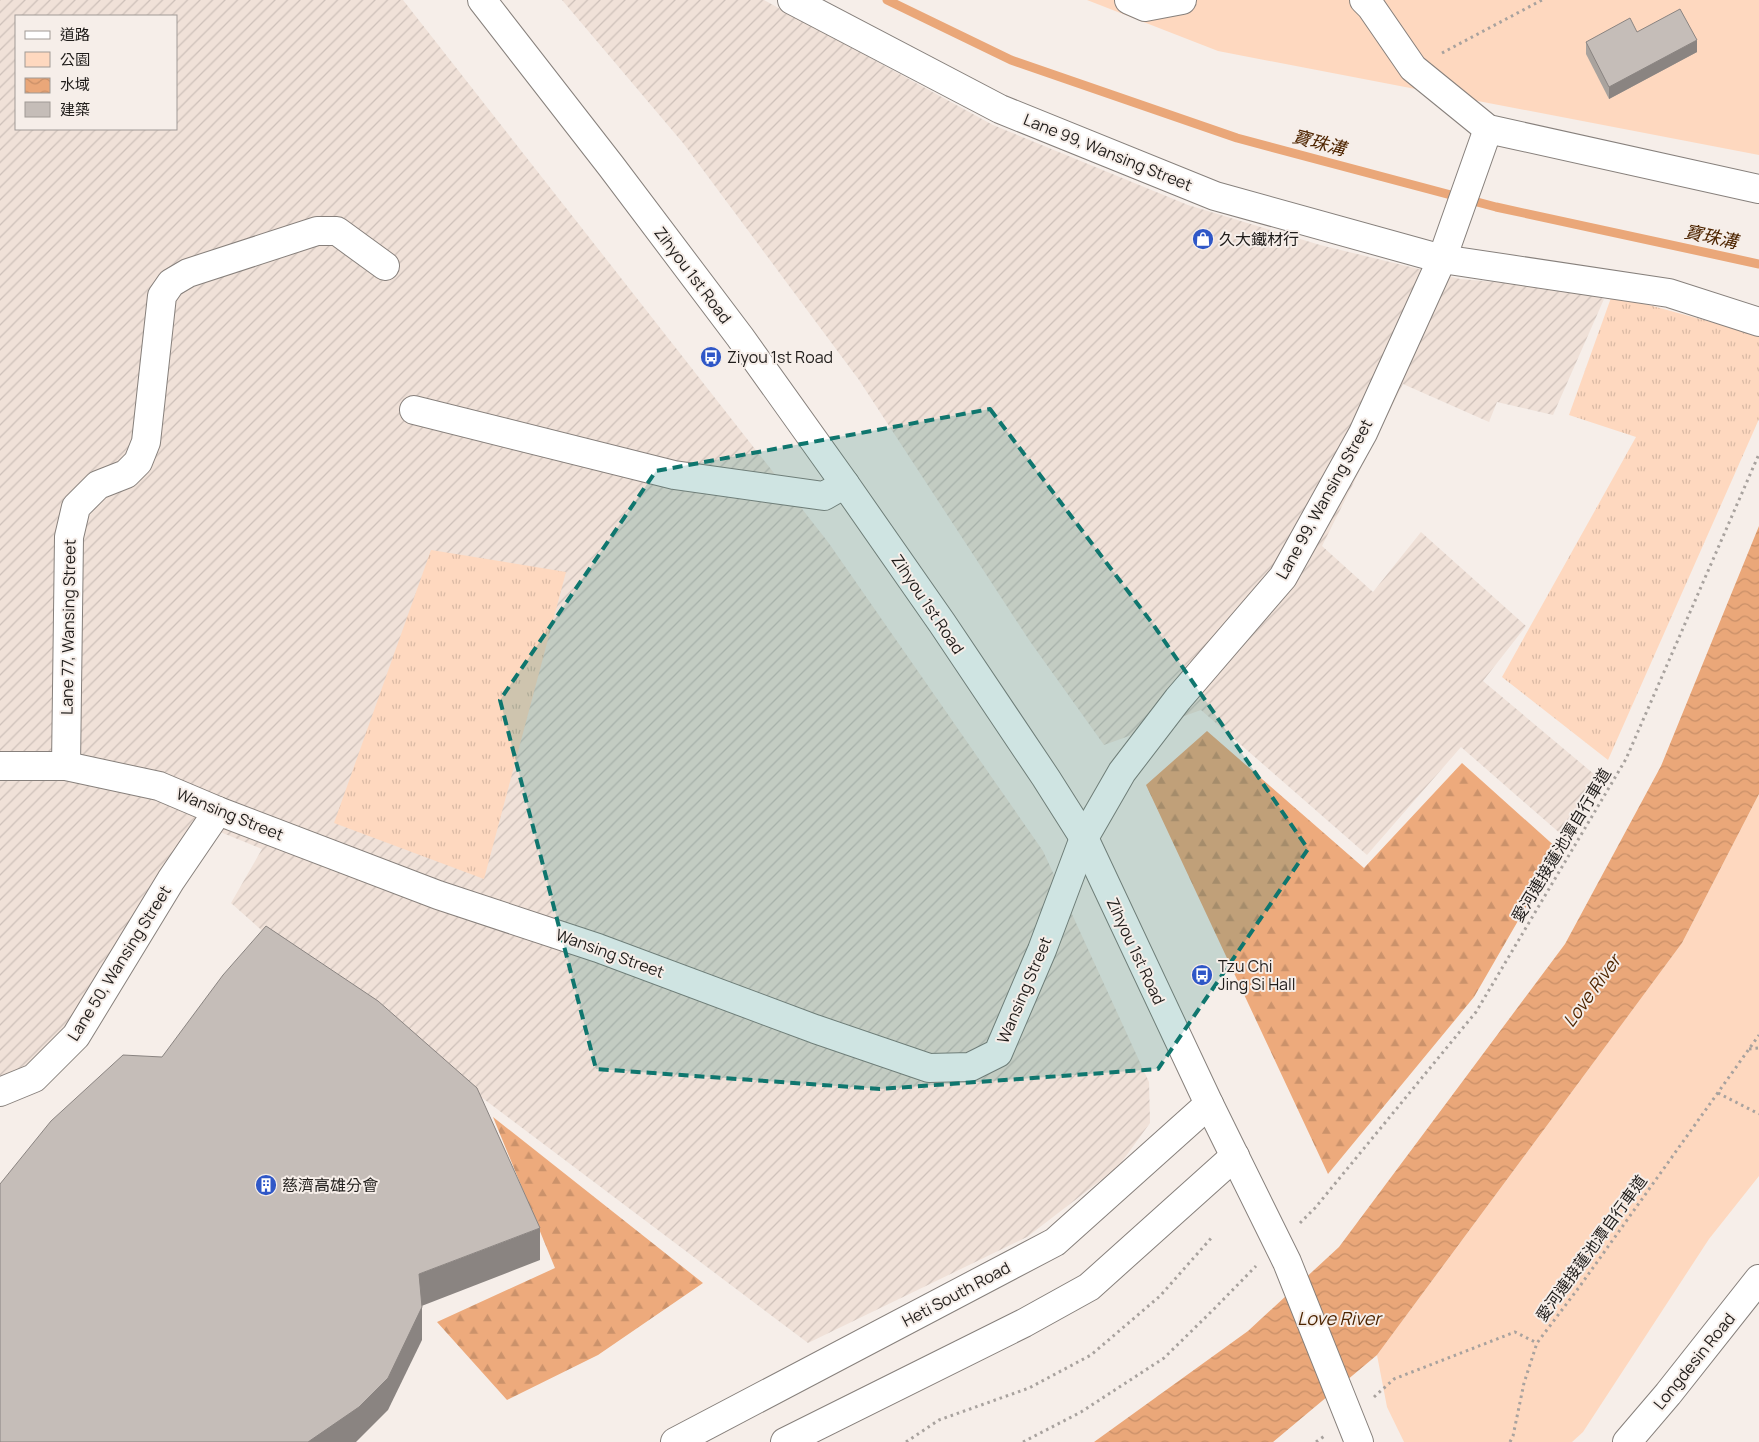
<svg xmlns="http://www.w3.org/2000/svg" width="1759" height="1442" font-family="Manrope,'Noto Sans TC',sans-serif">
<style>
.industrial{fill:url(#industrial-furrows);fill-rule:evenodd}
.grass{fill:url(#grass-tufts)}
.forest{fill:url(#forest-firs)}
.park{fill:#fed8bf}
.water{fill:url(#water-waves)}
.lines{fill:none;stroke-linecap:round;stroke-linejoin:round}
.stream{stroke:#eaa779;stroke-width:9}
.minor-casing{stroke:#87807c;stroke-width:30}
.path{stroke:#a8a29e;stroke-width:3;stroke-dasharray:2.5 4;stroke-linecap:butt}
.minor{stroke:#fff;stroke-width:28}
.wall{fill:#a9a39e}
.shaded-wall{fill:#8a8481}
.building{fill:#c5bdb8;stroke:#8a8481}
.marked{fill:#0f766e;fill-opacity:0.2;stroke:#0f766e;stroke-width:4;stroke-dasharray:10 6;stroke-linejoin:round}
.labels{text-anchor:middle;stroke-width:4;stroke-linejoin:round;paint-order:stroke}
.street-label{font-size:16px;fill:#1f1c1a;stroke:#f6eee9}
.poi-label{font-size:16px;fill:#1f1c1a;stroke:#f6eee9;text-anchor:start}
.water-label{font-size:18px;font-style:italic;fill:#4e2500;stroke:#f6eee9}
</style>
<defs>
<pattern id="industrial-furrows" width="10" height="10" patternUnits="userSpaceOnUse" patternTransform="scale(1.25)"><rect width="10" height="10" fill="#f0e1d8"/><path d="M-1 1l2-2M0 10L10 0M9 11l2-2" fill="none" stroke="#cdc0b9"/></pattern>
<pattern id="grass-tufts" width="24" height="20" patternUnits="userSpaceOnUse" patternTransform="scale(1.25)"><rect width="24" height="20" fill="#fed8bf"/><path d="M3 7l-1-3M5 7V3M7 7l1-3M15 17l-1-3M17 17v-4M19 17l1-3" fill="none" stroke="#d9b9a4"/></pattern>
<pattern id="forest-firs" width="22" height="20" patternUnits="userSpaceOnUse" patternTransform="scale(1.25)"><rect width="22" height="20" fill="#edaa7c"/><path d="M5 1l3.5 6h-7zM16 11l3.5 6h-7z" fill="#cb926b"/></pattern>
<pattern id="water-waves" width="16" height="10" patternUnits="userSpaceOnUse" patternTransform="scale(1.25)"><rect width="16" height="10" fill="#eaa779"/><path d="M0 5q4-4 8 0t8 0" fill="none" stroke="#c88f68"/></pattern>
</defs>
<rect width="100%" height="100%" fill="#f6eee9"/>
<g class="industrial">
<path d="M 0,0 L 403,0 L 828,542 L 1043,851 L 1149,1082 L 1150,1123 L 1118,1167 L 1027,1237 L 808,1343 L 275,942 L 231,903 L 262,849 L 193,821 L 74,1051 L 0,1084 ZM 16,16 L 176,16 L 176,129 L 16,129 Z"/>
<path d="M 562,0 L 764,0 L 993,125 L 1188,205 L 1320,245 L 1460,279 L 1570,288 L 1604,299 L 1553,415 L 1497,402 L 1489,422 L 1403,384 L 1322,546 L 1373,592 L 1421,532 L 1526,626 L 1483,681 L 1601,780 L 1562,835 L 1461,747 L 1367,855 L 1201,710 L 1104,745 L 1029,640 L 859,380 L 683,143 Z"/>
</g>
<g class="grass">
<path d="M 1612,295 L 1759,335 L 1759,419 L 1608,760 L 1502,677 L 1636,437 L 1569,415 Z"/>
<path d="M 431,550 L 566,572 L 484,879 L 334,823 Z"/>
</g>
<g class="forest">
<path d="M 1207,731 L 1364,868 L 1462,763 L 1559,850 L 1474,997 L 1328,1174 L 1146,785 Z"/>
<path d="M 493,1117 L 703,1283 L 598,1355 L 507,1400 L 437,1322 L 555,1268 Z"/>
</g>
<g class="park">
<path d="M 1087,0 L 1759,0 L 1759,155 L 1218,51 Z"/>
<path d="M 1759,794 L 1759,1176 L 1709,1239 L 1583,1432 L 1572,1442 L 1404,1442 L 1387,1407 L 1377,1355 L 1682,943 Z"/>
</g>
<path class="water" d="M 1759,526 L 1759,794 L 1682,943 L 1377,1355 L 1273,1442 L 1094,1442 L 1248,1331 L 1339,1247 L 1565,944 L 1661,766 Z"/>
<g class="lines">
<path class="stream" d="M 887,0 L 1011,60 L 1237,138 L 1496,207 L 1759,264"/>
<g class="minor-casing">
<g id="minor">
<path d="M 482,0 L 611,166 L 740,337 L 845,484 L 942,623 L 1046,778 L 1084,838 L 1209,1104 L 1287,1262 L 1359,1442"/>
<path d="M 792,0 L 1000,109 L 1215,196 L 1442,259 L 1669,293 L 1759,322"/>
<path d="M 1129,0 L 1145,7 L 1182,0"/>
<path d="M 1364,0 L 1371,7 L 1413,68 L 1488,129 L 1759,189"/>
<path d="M 414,410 L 674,475 L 824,496 L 845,484"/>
<path d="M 0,766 L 66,766 L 159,786 L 218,811 L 438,895 L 598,948 L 815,1029 L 929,1068 L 970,1067 L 998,1053 L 1042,950 L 1084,838 L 1122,772 L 1178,699 L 1283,577 L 1363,433 L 1442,259 L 1488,129"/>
<path d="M 66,766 L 69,537 L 76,507 L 98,485 L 126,474 L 138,462 L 146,442 L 162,296 L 171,283 L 188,273 L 317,231 L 337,231 L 385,266"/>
<path d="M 0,1092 L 34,1078 L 76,1036 L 171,880 L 218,811"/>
<path d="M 675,1442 L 1055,1242 L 1209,1104"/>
<path d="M 785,1442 L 1024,1323 L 1089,1287 L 1235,1156"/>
<path d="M 1627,1442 L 1668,1394 L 1759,1279"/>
</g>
</g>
<g class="path">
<path d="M 1442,53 L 1542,0"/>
<path d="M 1749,1049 L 1759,1048"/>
<path d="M 1718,1093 L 1759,1114"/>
<path d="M 1300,1223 L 1315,1208 L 1476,1012 L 1626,759 L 1759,454"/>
<path d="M 1374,1397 L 1394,1379 L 1515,1332 L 1537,1343"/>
<path d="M 906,1442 L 939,1420 L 1029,1388 L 1091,1355 L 1160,1296 L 1213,1236"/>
<path d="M 1023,1442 L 1081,1412 L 1164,1358 L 1213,1310 L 1256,1266"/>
<path d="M 1316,1442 L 1326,1435"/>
<path d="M 1510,1442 L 1513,1436 L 1524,1383 L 1537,1343 L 1580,1286 L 1759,1035"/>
</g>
<use href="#minor" class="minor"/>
</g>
<path class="wall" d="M 1637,32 L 1697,52 L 1609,99 L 1586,54 L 1586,42 Z"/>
<g class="shaded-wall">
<path d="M 1697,40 L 1697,52 L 1609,99 L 1609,87 Z"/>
<path d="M 540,1228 L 540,1260 L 419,1307 L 419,1274 Z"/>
<path d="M 422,1307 L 422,1340 L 388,1410 L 356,1442 L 308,1442 Z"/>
</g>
<g class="building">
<path d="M 1680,9 L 1697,40 L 1609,87 L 1586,42 L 1630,18 L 1637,32 Z"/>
<path d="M 266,926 L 378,1001 L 477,1088 L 540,1228 L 419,1274 L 422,1307 L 388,1378 L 359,1407 L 308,1442 L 0,1442 L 0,1184 L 51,1121 L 123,1055 L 162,1057 L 223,975 Z"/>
</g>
<path class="marked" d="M 990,409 L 1152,623 L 1308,849 L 1158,1069 L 880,1089 L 596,1069 L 500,700 L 656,471 Z"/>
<defs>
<g id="shop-disc" transform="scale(1.125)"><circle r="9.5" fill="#2f57c7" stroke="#f6eee9"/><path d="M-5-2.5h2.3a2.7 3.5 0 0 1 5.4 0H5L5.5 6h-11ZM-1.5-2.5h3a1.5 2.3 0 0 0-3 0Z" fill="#fff"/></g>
<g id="bus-disc" transform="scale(1.125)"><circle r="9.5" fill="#2f57c7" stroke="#f6eee9"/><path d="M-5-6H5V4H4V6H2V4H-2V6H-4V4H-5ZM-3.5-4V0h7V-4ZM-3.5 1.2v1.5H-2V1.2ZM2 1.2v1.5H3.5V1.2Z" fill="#fff"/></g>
<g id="building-disc" transform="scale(1.125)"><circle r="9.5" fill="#2f57c7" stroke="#f6eee9"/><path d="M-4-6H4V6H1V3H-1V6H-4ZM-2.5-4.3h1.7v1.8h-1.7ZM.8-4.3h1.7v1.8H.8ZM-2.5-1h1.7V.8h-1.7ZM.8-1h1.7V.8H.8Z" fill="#fff"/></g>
</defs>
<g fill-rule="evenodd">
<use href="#shop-disc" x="1203" y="239"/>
<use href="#bus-disc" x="711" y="357"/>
<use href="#bus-disc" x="1202" y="975"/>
<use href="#building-disc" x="266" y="1185"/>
</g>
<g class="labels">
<g class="street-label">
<text transform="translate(1108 152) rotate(22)" y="6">Lane 99, Wansing Street</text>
<text transform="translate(693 275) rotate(53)" y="6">Zihyou 1st Road</text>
<text transform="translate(1324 499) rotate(-61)" y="6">Lane 99, Wansing Street</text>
<text transform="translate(928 604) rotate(56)" y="6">Zihyou 1st Road</text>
<text transform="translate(68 627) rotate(-89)" y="6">Lane 77, Wansing Street</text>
<text transform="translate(230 814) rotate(22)" y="6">Wansing Street</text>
<text transform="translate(1561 845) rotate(-59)" y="6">愛河連接蓮池潭自行車道</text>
<text transform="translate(1136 951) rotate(65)" y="6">Zihyou 1st Road</text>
<text transform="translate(610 953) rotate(20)" y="6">Wansing Street</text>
<text transform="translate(119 963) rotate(-58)" y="6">Lane 50, Wansing Street</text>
<text transform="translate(1024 990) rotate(-67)" y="6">Wansing Street</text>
<text transform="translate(1591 1248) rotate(-54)" y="6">愛河連接蓮池潭自行車道</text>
<text transform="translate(956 1294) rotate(-28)" y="6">Heti South Road</text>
<text transform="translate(1694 1361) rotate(-51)" y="6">Longdesin Road</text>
</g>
<g class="poi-label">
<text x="1219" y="245">久大鐵材行</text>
<text x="727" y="363">Ziyou 1st Road</text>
<text x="1218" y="972">Tzu Chi<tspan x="1218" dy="18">Jing Si Hall</tspan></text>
<text x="282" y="1191">慈濟高雄分會</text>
</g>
<g class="water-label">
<text transform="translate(1319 143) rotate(15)" y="6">寶珠溝</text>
<text transform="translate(1711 237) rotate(12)" y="6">寶珠溝</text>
<text transform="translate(1592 991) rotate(-54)" y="6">Love River</text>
<text x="1339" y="1325">Love River</text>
</g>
</g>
<rect x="15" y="15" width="162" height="115" fill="#f6eee9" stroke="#a09a96"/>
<rect x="25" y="31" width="25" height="8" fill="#ffffff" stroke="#a09a96"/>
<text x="60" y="40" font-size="15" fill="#1f1c1a">道路</text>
<rect x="25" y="52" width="25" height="15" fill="#fed8bf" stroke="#a09a96"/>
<text x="60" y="65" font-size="15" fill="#1f1c1a">公園</text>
<rect x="25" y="78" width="25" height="15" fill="url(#water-waves)" stroke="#a09a96"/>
<text x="60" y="90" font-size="15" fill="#1f1c1a">水域</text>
<rect x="25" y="102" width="25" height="15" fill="#c5bdb8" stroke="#a09a96"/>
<text x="60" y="115" font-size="15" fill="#1f1c1a">建築</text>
</svg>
